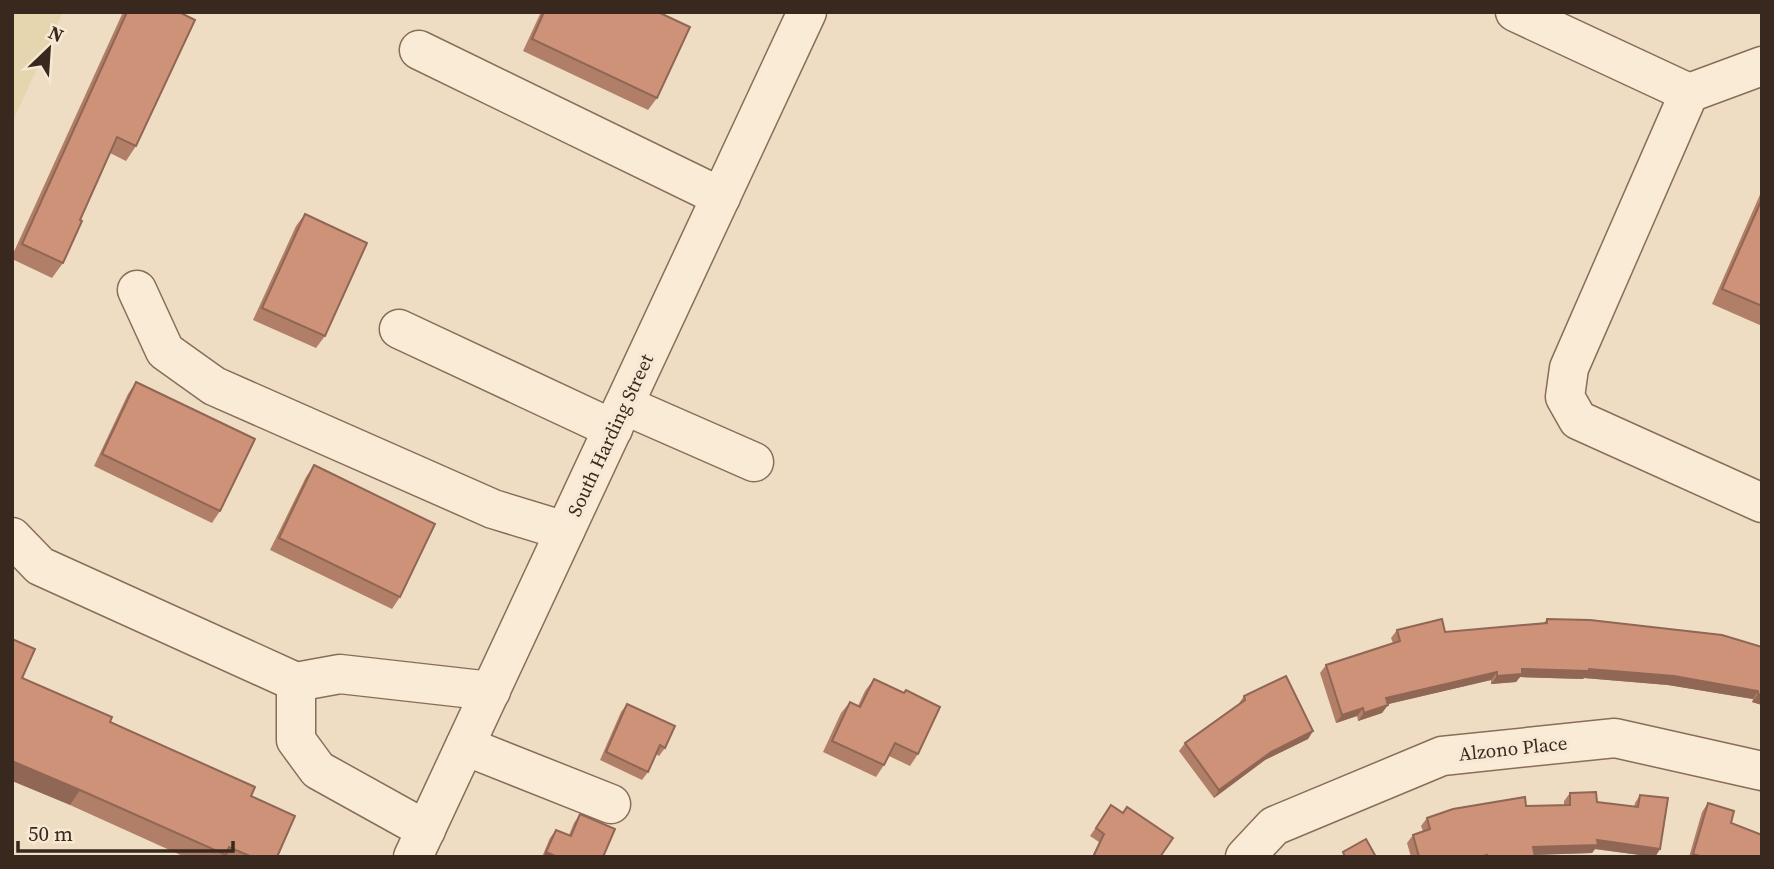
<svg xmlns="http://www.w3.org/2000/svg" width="1774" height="869" font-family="'Source Serif 4',serif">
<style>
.farmland{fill:#e5d6b0}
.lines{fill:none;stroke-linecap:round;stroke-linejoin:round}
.minor-casing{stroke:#896d59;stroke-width:41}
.minor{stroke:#f9ebd6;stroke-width:38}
.wall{fill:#b17e67}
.shaded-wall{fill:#906654}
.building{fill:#ce9278;stroke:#906654;stroke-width:2}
.labels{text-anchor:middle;stroke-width:7;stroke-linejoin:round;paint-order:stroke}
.street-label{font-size:19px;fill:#39281e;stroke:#f6e8d2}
</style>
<rect width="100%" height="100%" fill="#efddc3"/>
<path class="farmland" d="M 12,12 L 63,12 L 12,123 Z"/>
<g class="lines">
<g class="minor-casing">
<g id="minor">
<path d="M 1515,12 L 1689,93 L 1569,368 L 1565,397 L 1578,420 L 1762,503"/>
<path d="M 419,50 L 721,197"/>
<path d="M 1689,93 L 1762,66"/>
<path d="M 137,290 L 165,351 L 214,386 L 493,509 L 565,531"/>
<path d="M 399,329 L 613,429"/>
<path d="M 624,405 L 754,462"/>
<path d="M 12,537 L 40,566 L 296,682 L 340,674 L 491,691"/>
<path d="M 296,682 L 296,740 L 318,770 L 426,830"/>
<path d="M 465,746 L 611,804"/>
<path d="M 413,857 L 807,12"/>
<path d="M 1245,857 L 1274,826 L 1442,756 L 1615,738 L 1762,771"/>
</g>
</g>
<use href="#minor" class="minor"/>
</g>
<g class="wall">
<path d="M 123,12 L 179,12 L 136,146 L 126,161 L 110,153 L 80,220 L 63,263 L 52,278 L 12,259 L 12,256 Z"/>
<path d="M 541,12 L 658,12 L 657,98 L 648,110 L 523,51 Z"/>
<path d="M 1762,190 L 1762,326 L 1712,304 Z"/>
<path d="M 305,214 L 325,336 L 316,348 L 253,320 L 296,226 Z"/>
<path d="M 136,382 L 220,511 L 212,523 L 94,466 L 128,394 Z"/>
<path d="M 314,465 L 400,597 L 392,609 L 270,550 L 306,477 Z"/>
<path d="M 1547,619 L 1762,647 L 1762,705 L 1752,702 L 1753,699 L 1668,685 L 1584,678 L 1583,679 L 1520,677 L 1516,682 L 1491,684 L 1491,680 L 1388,704 L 1382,713 L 1358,721 L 1357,716 L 1336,723 L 1320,673 L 1326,665 L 1393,643 L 1391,638 L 1397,630 L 1445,632 L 1543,624 Z"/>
<path d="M 22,678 L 251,796 L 277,857 L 185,857 L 70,805 Z"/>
<path d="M 874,679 L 918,754 L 910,766 L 889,756 L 884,765 L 876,777 L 823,752 L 841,713 L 850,702 L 858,706 L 865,691 Z"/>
<path d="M 1244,696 L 1313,731 L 1308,739 L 1265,760 L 1214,798 L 1179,751 L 1185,743 L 1238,705 Z"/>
<path d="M 627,704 L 665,748 L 659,756 L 656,754 L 648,772 L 642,780 L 600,760 L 621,712 Z"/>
<path d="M 1570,793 L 1597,802 L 1634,807 L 1635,803 L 1640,795 L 1660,849 L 1655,857 L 1595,849 L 1592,853 L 1535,855 L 1535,857 L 1411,857 L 1407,843 L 1413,835 L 1423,831 L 1421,826 L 1427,818 L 1526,806 L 1564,805 L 1564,801 Z"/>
<path d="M 1708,803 L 1731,823 L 1762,857 L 1689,857 L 1702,812 Z"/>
<path d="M 1111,805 L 1160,857 L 1092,857 L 1099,842 L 1090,836 Z"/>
<path d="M 580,814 L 603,857 L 542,857 L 550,838 L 556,830 L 569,835 L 574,823 Z"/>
</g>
<g class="shaded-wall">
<path d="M 1522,669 L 1589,669 L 1674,676 L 1758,691 L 1753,699 L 1668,685 L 1584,678 L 1583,679 L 1520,677 L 1516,682 L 1491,684 L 1497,676 Z"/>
<path d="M 1497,672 L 1491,680 L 1380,706 L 1386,698 Z"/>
<path d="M 1758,694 L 1762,695 L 1762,705 L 1752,702 Z"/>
<path d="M 1388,705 L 1382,713 L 1358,721 L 1364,713 Z"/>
<path d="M 1363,708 L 1357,716 L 1336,723 L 1342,715 Z"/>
<path d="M 1313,731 L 1308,739 L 1265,760 L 1214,798 L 1219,790 L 1271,752 Z"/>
<path d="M 12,761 L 80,790 L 70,805 L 12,781 Z"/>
<path d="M 1597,840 L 1660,849 L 1655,857 L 1595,849 L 1592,853 L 1528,855 L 1533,847 Z"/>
<path d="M 546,852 L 557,857 L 543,857 Z"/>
</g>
<g class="building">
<path d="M 127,12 L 179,12 L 195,20 L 136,146 L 117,137 L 80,220 L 82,221 L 63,263 L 22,244 Z"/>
<path d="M 544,12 L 658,12 L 690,27 L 657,98 L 532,39 Z"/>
<path d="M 1762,199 L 1762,306 L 1722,289 Z"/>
<path d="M 305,214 L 367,243 L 325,336 L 262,308 Z"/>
<path d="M 136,382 L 255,439 L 220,511 L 102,454 Z"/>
<path d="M 314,465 L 435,524 L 400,597 L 279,538 Z"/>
<path d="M 1442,619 L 1445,632 L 1547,623 L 1547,619 L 1590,620 L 1722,635 L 1762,647 L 1762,695 L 1758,694 L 1758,691 L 1674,676 L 1589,669 L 1589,671 L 1522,669 L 1522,674 L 1497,676 L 1497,672 L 1386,698 L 1388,705 L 1364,713 L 1363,708 L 1342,715 L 1326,665 L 1400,641 L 1397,630 Z"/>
<path d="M 12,639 L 35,649 L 22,678 L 112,717 L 110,722 L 255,787 L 251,796 L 295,816 L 277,857 L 252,857 L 229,847 L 226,855 L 80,790 L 12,761 Z"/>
<path d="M 1286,676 L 1313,731 L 1271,752 L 1219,790 L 1185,743 L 1245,700 L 1244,696 Z"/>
<path d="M 874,679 L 904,693 L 906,690 L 940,707 L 918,754 L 895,743 L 884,765 L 832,741 L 850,702 L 860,707 Z"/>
<path d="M 627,704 L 675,726 L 665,748 L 660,745 L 648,772 L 606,752 Z"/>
<path d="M 1596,792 L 1597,802 L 1638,807 L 1640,795 L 1668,798 L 1660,849 L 1597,840 L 1598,845 L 1533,847 L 1535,857 L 1488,857 L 1487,855 L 1480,857 L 1419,857 L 1413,835 L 1430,829 L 1427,818 L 1453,809 L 1525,797 L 1526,806 L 1570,805 L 1570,793 Z"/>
<path d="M 1708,803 L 1734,811 L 1731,823 L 1762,835 L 1762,857 L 1703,857 L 1693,854 Z"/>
<path d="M 1111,805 L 1123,813 L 1127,807 L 1173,838 L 1160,857 L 1093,857 L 1104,834 L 1096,828 Z"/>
<path d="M 580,814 L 615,829 L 603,857 L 557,857 L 546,852 L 556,830 L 571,836 Z"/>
<path d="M 1366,839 L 1376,857 L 1345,857 L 1343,852 Z"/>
</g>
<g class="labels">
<g class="street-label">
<text transform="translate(610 435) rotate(-65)" y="7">South Harding Street</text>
<text transform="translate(1513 748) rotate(-6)" y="7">Alzono Place</text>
</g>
</g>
<rect width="1774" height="869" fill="none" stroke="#39281e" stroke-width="28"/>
<g transform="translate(49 49) rotate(25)" stroke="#f6e8d2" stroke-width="5" paint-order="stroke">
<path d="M0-5L12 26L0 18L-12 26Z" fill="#39281e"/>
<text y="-10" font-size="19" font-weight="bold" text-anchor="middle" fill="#39281e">N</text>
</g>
<path d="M18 841v10h215v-10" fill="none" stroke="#39281e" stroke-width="3.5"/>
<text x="28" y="841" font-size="21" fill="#39281e" stroke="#f6e8d2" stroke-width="5" paint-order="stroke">50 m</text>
</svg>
